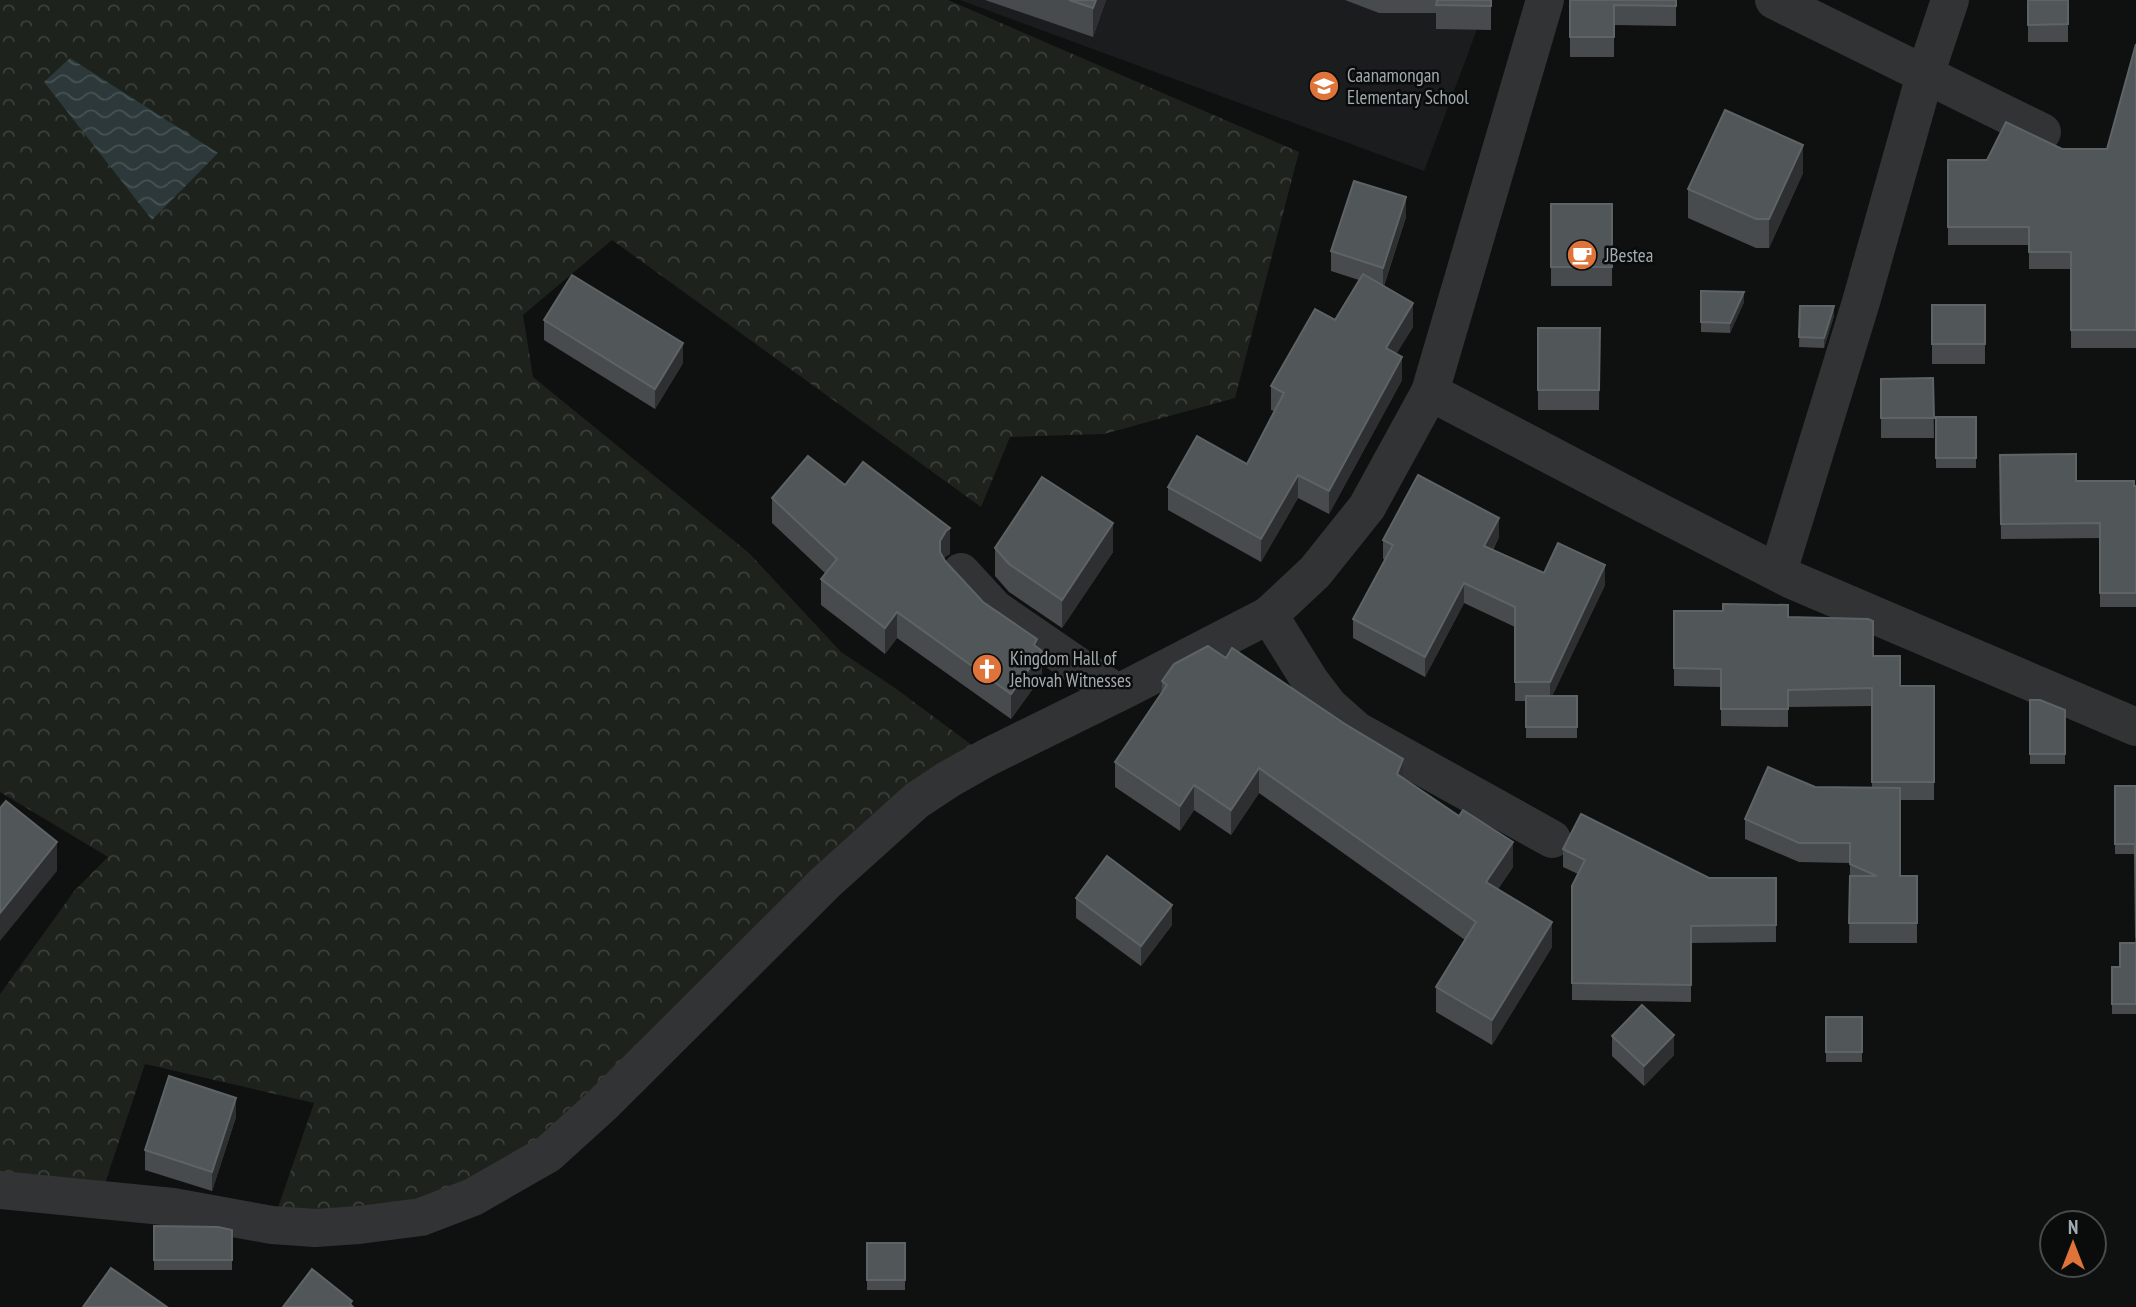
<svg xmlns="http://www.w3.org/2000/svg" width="2136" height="1307" font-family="'PT Sans Narrow',sans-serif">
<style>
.built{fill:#1b1c1d}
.forest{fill:url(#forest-crowns)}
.water{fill:url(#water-waves)}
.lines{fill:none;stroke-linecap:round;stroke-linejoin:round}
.minor{stroke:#313335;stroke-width:38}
.wall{fill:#484b4d}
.shaded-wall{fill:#2d2f30}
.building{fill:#515658;stroke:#5e6366;stroke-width:2}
.labels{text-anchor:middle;stroke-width:5;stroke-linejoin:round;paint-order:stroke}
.poi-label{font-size:19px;fill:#a2abb0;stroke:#0a0b0b;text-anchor:start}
</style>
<defs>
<pattern id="forest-crowns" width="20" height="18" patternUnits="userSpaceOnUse" patternTransform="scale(1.75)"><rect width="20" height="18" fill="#1d231c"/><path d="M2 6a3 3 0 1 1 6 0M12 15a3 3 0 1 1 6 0" fill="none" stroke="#3b403a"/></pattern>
<pattern id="water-waves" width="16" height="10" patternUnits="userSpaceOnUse" patternTransform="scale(1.75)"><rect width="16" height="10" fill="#2c3839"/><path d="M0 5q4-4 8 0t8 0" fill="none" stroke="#475253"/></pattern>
</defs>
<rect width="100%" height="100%" fill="#0f1010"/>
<path class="built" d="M 960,0 L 1488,0 L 1424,171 Z"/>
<path class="forest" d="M 0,0 L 948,0 L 1299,152 L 1235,398 L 1104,434 L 1010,437 L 981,507 L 612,240 L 523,315 L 533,377 L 749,553 L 841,652 L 895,688 L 988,757 L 565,1139 L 450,1206 L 272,1225 L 314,1103 L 145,1064 L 100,1198 L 0,1190 L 0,994 L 75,890 L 108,857 L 0,792 Z"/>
<path class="water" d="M 70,58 L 218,153 L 152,220 L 44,82 Z"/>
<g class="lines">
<g class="minor">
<path d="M 1545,0 L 1430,392 L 1642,503 L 1792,580 L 2136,727"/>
<path d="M 1774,0 L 2042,132"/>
<path d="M 961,572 L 995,609 L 1117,693"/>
<path d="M 1778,572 L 1861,302 L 1925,75 L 1950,0"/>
<path d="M 1269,615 L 1310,681 L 1329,706 L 1356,730 L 1552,839"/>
<path d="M 0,1190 L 173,1207 L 272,1225 L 315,1228 L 359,1225 L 421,1217 L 473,1197 L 548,1154 L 602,1105 L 826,882 L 917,800 L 949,779 L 988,757 L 1128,688 L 1269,615 L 1315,572 L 1367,507 L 1430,392"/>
</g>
</g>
<g class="wall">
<path d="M 985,0 L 1106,0 L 1093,37 Z"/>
<path d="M 1345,0 L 1491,0 L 1491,30 L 1436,29 L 1436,13 L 1379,13 Z"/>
<path d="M 1570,0 L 1676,0 L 1676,26 L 1614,25 L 1614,57 L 1570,57 Z"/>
<rect x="2028" y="0" width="40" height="42"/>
<path d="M 2136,44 L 2136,348 L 2071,348 L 2071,269 L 2029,269 L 2029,245 L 1948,245 L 1948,160 L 1987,160 L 2062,149 L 2107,149 Z"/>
<path d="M 1803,173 L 1769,248 L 1756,248 L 1688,218 L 1688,189 Z"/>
<rect x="1551" y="204" width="61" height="82"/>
<path d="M 1406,217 L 1384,286 L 1413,327 L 1396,354 L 1402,380 L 1329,514 L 1298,498 L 1261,562 L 1168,510 L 1168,487 L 1247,464 L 1274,411 L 1271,410 L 1271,386 L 1335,320 L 1359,280 L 1331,271 L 1331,251 Z"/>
<path d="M 1701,291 L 1744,302 L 1730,333 L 1701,332 Z"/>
<rect x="1932" y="305" width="53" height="59"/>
<path d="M 1800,306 L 1834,316 L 1824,348 L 1799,347 Z"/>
<path d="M 544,320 L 683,363 L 655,409 L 544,340 Z"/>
<path d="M 1538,328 L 1600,328 L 1599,410 L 1538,410 Z"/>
<path d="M 1933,378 L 1934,438 L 1881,438 L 1881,379 Z"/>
<rect x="1936" y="417" width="40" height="51"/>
<path d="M 2000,455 L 2076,481 L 2136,486 L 2136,607 L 2100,607 L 2100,538 L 2001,539 Z"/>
<path d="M 845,485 L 950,554 L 946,556 L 944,560 L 945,561 L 983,602 L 1037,647 L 1042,676 L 1011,719 L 897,638 L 885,654 L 821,605 L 821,579 L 826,574 L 772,523 L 772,498 Z"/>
<path d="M 1499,537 L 1493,550 L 1544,573 L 1605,585 L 1552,696 L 1577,696 L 1577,738 L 1526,738 L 1526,701 L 1515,701 L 1515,627 L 1464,603 L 1425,677 L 1353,638 L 1353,619 L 1385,560 L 1383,559 L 1383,540 Z"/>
<path d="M 995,548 L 1113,552 L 1062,628 L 1009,592 L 995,576 Z"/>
<path d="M 1674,611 L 1788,617 L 1873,656 L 1900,686 L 1934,686 L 1934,800 L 1900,800 L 1900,876 L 1917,876 L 1917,943 L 1849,943 L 1850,863 L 1799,862 L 1745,839 L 1745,819 L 1815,787 L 1872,788 L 1872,706 L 1788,707 L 1788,727 L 1721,726 L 1721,687 L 1674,686 Z"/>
<path d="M 1162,681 L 1403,778 L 1513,867 L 1498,889 L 1552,947 L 1492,1045 L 1436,1012 L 1436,987 L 1465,940 L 1259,793 L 1231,835 L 1194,810 L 1180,831 L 1115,787 L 1115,762 L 1162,693 Z"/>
<path d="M 2030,700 L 2065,710 L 2065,764 L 2030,764 Z"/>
<path d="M 2115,786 L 2136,786 L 2136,1014 L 2112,1014 L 2112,967 L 2120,967 L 2135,943 L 2135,854 L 2115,854 Z"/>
<path d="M 1563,849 L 1709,878 L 1776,878 L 1776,942 L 1691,943 L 1691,1002 L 1572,1000 L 1572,886 L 1578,874 L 1563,867 Z"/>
<path d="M 1076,898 L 1172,925 L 1141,966 L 1076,918 Z"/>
<rect x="1826" y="1017" width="36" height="45"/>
<path d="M 1612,1036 L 1674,1055 L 1644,1086 L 1612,1056 Z"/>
<path d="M 236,1117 L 212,1191 L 145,1170 L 145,1150 Z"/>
<path d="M 154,1226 L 232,1230 L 232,1270 L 154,1270 Z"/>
<rect x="867" y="1243" width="38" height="47"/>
</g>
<g class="shaded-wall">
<path d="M 1096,0 L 1106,0 L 1093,37 L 1093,8 Z"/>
<path d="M 1803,145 L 1803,173 L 1769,248 L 1769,219 Z"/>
<path d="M 1406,197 L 1406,217 L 1383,288 L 1383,268 Z"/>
<path d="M 1744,292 L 1744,302 L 1730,333 L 1730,323 Z"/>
<path d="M 1413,303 L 1413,327 L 1386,371 L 1386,348 Z"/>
<path d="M 1834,306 L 1834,316 L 1824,348 L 1824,338 Z"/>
<path d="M 683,343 L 683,363 L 655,409 L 655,389 Z"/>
<path d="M 1402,357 L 1402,380 L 1329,514 L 1329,491 Z"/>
<path d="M 1298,475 L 1298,498 L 1261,562 L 1261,539 Z"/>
<path d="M 1499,518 L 1499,537 L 1484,565 L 1484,546 Z"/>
<path d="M 1113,523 L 1113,552 L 1062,628 L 1062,600 Z"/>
<path d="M 950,528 L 950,554 L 946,556 L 940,566 L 940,541 L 946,531 Z"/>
<path d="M 1605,565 L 1605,585 L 1550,701 L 1550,682 Z"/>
<path d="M 1464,583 L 1464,603 L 1425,677 L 1425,657 Z"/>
<path d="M 897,612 L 897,638 L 885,654 L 885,628 Z"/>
<path d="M 1037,639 L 1037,657 L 1042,651 L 1042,676 L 1011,719 L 1011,694 L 1034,645 Z"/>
<path d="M 1403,759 L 1403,784 L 1397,774 Z"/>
<path d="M 1259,768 L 1259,793 L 1231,835 L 1231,810 Z"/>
<path d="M 1194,785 L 1194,810 L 1180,831 L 1180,806 Z"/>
<path d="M 57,842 L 57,871 L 0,941 L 0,913 Z"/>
<path d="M 1513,842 L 1513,867 L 1486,907 L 1486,882 Z"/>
<path d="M 1172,905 L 1172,925 L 1141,966 L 1141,946 Z"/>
<path d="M 1552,922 L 1552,947 L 1492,1045 L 1492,1020 Z"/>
<path d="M 1674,1035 L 1674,1055 L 1644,1086 L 1644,1066 Z"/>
<path d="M 236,1098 L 236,1117 L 212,1191 L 212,1172 Z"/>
</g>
<g class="building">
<path d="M 1069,0 L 1096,0 L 1093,8 Z"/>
<path d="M 1437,0 L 1491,0 L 1491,6 L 1436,5 Z"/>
<path d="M 1570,0 L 1676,0 L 1676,6 L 1614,5 L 1614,37 L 1570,37 Z"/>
<path d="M 2028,0 L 2068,0 L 2068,24 L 2028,25 Z"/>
<path d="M 2136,44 L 2136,330 L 2071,330 L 2071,252 L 2029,252 L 2029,227 L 1948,227 L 1948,160 L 1987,160 L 2006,122 L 2062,149 L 2107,149 Z"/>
<path d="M 1725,110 L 1803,145 L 1769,219 L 1756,219 L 1688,189 Z"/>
<path d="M 1354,181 L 1406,197 L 1383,268 L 1331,251 Z"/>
<rect x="1551" y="204" width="61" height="63"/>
<path d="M 1363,274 L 1413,303 L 1386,348 L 1402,357 L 1329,491 L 1298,475 L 1261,539 L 1168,487 L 1197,436 L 1247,464 L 1284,393 L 1271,386 L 1315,309 L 1335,320 Z"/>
<path d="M 572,275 L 683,343 L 655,389 L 544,320 Z"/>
<path d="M 1701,291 L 1744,292 L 1730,323 L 1701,322 Z"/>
<rect x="1932" y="305" width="53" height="39"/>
<path d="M 1800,306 L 1834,306 L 1824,338 L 1799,337 Z"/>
<path d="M 1538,328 L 1600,328 L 1599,390 L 1538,390 Z"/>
<path d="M 1933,378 L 1934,418 L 1881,418 L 1881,379 Z"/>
<rect x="1936" y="417" width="40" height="41"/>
<path d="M 2076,454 L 2076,481 L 2134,481 L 2134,486 L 2136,486 L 2136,593 L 2100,593 L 2100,523 L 2001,524 L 2000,455 Z"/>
<path d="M 808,456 L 845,485 L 863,462 L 950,528 L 946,531 L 940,541 L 940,552 L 945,561 L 983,602 L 1037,639 L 1034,645 L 1042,651 L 1011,694 L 897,612 L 885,628 L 821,579 L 837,559 L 772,498 Z"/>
<path d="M 1418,475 L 1499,518 L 1484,546 L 1544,573 L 1558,543 L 1605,565 L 1550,682 L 1515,682 L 1515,607 L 1464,583 L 1425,657 L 1353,619 L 1393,545 L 1383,540 Z"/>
<path d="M 1042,477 L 1113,523 L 1062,600 L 1009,564 L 995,548 Z"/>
<path d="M 1723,604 L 1788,605 L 1788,617 L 1868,619 L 1873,621 L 1873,656 L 1900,656 L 1900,686 L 1934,686 L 1934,782 L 1872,782 L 1872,688 L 1788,690 L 1788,709 L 1721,709 L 1721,669 L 1674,668 L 1674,611 L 1723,611 Z"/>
<path d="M 1208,646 L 1226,658 L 1232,648 L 1345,724 L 1403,759 L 1397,774 L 1459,816 L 1463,810 L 1513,842 L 1486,882 L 1552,922 L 1492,1020 L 1436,987 L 1476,922 L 1259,768 L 1231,810 L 1194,785 L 1180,806 L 1115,762 L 1167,685 L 1162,681 L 1174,664 Z"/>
<rect x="1526" y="696" width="51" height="31"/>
<path d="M 2030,700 L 2040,700 L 2065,710 L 2065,754 L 2030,754 Z"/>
<path d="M 1768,767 L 1815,787 L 1900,788 L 1900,876 L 1917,876 L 1917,923 L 1849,923 L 1850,876 L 1877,876 L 1850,864 L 1850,843 L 1799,843 L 1745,819 Z"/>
<path d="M 2115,786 L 2136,786 L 2136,938 L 2135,844 L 2115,844 Z"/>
<path d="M 6,801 L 57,842 L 0,913 L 0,808 Z"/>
<path d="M 1581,814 L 1709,878 L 1776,878 L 1776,925 L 1691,926 L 1691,985 L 1572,983 L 1572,886 L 1585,860 L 1563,849 Z"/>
<path d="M 1107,856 L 1172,905 L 1141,946 L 1076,898 Z"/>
<path d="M 2120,943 L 2136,943 L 2136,1004 L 2112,1004 L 2112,967 L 2120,967 Z"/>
<path d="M 1642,1005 L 1674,1035 L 1644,1066 L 1612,1036 Z"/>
<rect x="1826" y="1017" width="36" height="35"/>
<path d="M 169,1076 L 236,1098 L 212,1172 L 145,1150 Z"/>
<path d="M 154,1226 L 218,1227 L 232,1230 L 232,1260 L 154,1260 Z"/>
<rect x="867" y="1243" width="38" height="37"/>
<path d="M 111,1268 L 167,1307 L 83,1307 Z"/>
<path d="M 312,1269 L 352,1301 L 350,1304 L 353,1307 L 283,1307 Z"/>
</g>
<defs>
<g id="school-disc" transform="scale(1.575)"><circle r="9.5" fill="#de743a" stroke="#0a0b0b"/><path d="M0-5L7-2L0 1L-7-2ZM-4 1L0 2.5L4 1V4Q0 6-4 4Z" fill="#fff"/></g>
<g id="cafe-disc" transform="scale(1.575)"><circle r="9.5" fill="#de743a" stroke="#0a0b0b"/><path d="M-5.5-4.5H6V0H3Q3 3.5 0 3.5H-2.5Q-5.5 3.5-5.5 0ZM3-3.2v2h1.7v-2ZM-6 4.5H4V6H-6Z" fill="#fff"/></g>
<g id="church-disc" transform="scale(1.575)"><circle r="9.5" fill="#de743a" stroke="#0a0b0b"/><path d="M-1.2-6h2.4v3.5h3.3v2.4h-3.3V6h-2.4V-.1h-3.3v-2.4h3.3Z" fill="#fff"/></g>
</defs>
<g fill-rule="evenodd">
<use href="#school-disc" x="1324" y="86"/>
<use href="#cafe-disc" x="1582" y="255"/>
<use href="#church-disc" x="987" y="669"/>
</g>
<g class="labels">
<g class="poi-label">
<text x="1347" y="82">Caanamongan<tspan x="1347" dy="22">Elementary School</tspan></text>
<text x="1605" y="262">JBestea</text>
<text x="1010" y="665">Kingdom Hall of<tspan x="1010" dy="22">Jehovah Witnesses</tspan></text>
</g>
</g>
<g transform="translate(2073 1244)"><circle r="33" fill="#0a0b0b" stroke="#474b4d" stroke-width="2"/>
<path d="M0-5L12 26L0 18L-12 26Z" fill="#de743a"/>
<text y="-10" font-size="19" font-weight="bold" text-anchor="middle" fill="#a2abb0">N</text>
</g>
</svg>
